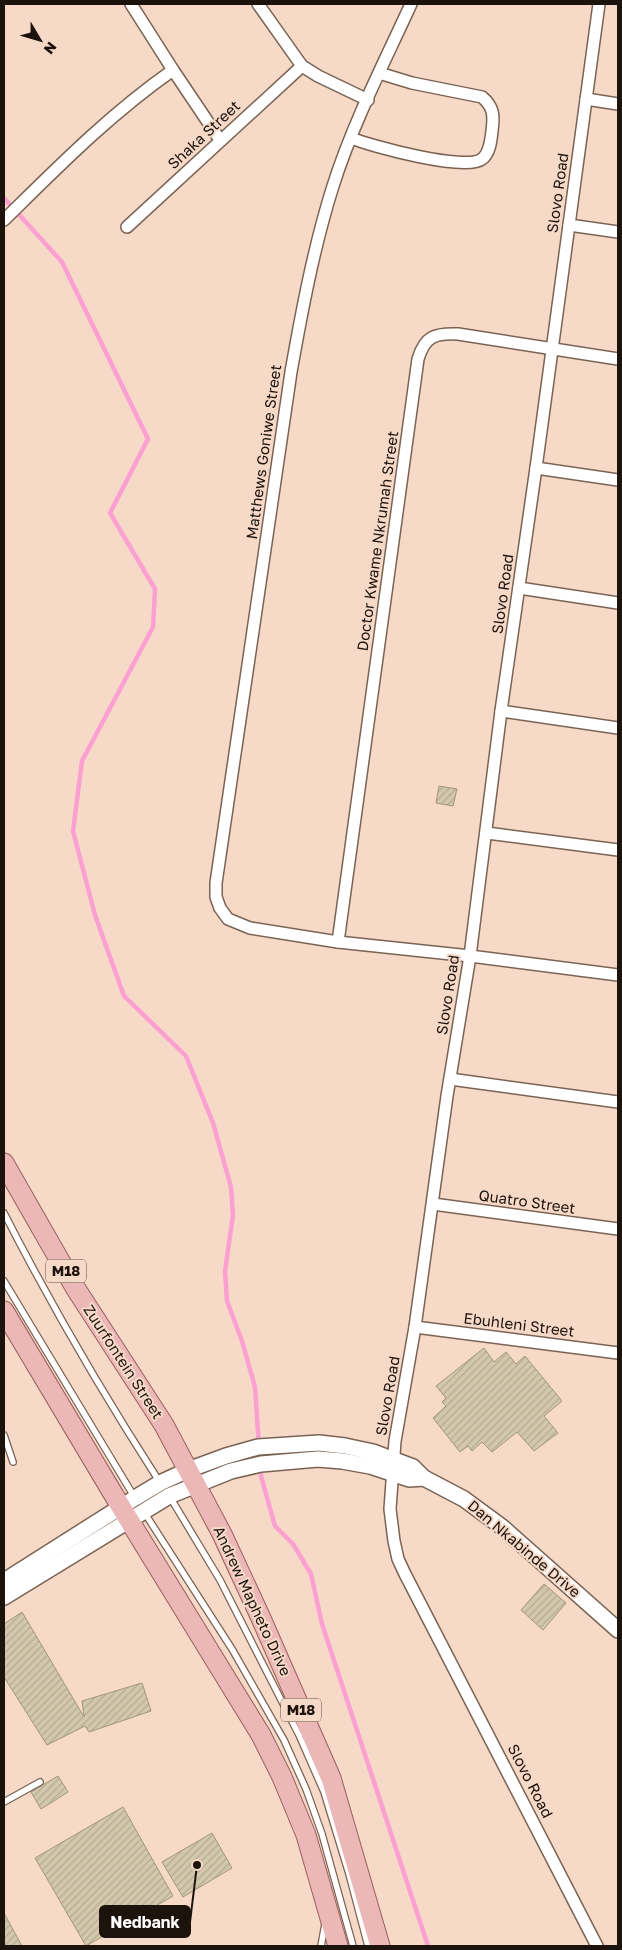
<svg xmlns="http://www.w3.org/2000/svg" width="622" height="1950" font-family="'Golos Text',sans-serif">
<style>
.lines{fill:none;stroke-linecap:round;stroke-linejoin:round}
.stream{stroke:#fba0d0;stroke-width:4.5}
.building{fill:url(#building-hatch);stroke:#a1967c}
.service-casing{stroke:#7b6353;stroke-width:8}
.minor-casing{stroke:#7b6353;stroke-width:14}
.tertiary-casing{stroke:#7b6353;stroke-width:18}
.primary-casing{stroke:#9a5f5c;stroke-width:21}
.service{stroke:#fff;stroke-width:5.5}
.minor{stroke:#fff;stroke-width:11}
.tertiary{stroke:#fff;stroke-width:15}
.primary{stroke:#ebb8b7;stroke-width:19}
.labels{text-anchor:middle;stroke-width:4;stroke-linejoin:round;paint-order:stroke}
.shield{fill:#f6d9c7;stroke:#5e4e45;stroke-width:1}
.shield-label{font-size:14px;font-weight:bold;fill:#1d130d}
.street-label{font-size:15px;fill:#1d130d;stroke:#f6d9c7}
.leader{fill:none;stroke:#1d130d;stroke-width:2}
.callout-dot{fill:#1d130d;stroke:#f6d9c7;stroke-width:2}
.callout{fill:#1d130d;stroke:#1d130d;stroke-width:2}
.callout-label{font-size:16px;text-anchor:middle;font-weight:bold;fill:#fff}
</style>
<defs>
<pattern id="building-hatch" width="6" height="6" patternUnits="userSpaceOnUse" patternTransform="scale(1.25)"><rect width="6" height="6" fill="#d3c8ac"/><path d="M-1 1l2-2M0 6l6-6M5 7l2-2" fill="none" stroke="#b5ab93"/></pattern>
</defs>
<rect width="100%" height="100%" fill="#f6d9c7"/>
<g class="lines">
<path class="stream" d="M 4,198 L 62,262 L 148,439 L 110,513 L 155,589 L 153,627 L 82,761 L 73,831 L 95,915 L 124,996 L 186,1056 L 213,1123 L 231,1187 L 233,1215 L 225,1271 L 227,1301 L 242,1341 L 255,1387 L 261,1476 L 275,1526 L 293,1544 L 311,1574 L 322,1624 L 428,1946"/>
</g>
<g class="building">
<path d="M 439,786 L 457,789 L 453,806 L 436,803 Z"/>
<path d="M 484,1348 L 494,1362 L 506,1352 L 516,1364 L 525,1356 L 562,1401 L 544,1416 L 558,1433 L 534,1451 L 517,1432 L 492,1452 L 482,1442 L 472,1451 L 468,1446 L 460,1452 L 433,1418 L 446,1406 L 442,1402 L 446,1398 L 436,1386 Z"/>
<path d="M 544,1584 L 566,1603 L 543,1630 L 521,1610 Z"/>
<path d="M 22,1612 L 84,1717 L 82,1701 L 142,1683 L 151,1711 L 89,1732 L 85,1726 L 47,1745 L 4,1677 L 4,1624 Z"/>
<path d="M 58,1776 L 68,1792 L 41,1809 L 31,1792 Z"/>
<path d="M 123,1807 L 173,1896 L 86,1946 L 35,1858 Z"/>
<path d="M 212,1833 L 232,1868 L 183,1897 L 162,1862 Z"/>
<path d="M 4,1913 L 22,1946 L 4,1946 Z"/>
</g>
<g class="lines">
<g class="service-casing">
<g id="service">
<path d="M 4,1213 C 51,1305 103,1394 159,1481"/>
<path d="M 4,1281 L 135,1498"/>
<path d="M 4,1435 L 13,1462"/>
<path d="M 170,1497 L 220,1580 L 299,1735 L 324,1792 L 349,1874 L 368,1946"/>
<path d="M 144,1512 L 232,1649 L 284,1740 L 306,1789 L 322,1834 L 353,1946"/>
<path d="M 4,1802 L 40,1782"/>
<path d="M 321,1946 L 325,1924"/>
</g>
</g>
<g class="minor-casing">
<g id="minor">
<path d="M 131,4 L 173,70 L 220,140"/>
<path d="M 258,4 L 302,66 L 318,76 L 368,100"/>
<path d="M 411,4 C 384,63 353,123 333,186 C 314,246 302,310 291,372 L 216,883 L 216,897 L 220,908 L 228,919 L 250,928 L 338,942 L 470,956 L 618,975"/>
<path d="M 586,99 L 618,104"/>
<path d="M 351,138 C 371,146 466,172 482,159 C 490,153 491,140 492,131 C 494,116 494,107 482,97 L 412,83 L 379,73"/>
<path d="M 4,220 C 59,166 109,115 173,70"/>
<path d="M 569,225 L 618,232"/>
<path d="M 127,227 L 302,66"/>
<path d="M 536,468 L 618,480"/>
<path d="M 519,588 L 618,603"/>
<path d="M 501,711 L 618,728"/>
<path d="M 487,833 L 618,850"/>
<path d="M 338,942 L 418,359 C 425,336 435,333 458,334 L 618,359"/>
<path d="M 450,1079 L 618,1102"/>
<path d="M 433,1204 L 618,1229"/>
<path d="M 415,1327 L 618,1353"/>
<path d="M 597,1946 L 405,1574 L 398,1559 L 394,1541 L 390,1509 L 395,1441 L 415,1327 L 447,1096 L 470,956 L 501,711 L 536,468 L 599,4"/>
</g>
</g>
<g class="tertiary-casing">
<g id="tertiary">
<path d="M 4,1581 L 135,1498 L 160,1483 L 188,1470 L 226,1456 L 258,1447 L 319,1443 L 345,1446 L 373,1452 L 413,1467 L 424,1478 L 464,1499 L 502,1527 L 618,1630"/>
<path d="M 4,1597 L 169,1496 L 231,1471 L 261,1464 L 318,1459 L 342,1461 L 370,1466 L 409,1479 L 424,1478"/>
</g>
</g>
<g class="primary-casing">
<g id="primary">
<path d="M 4,1163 L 76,1289 L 164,1425 L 222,1534 L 260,1616 L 331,1778 L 380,1946"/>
<path d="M 4,1311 L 121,1507 L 261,1735 L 282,1777 L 306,1835 L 338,1946"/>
</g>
</g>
<use href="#service" class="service"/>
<use href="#minor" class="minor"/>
<use href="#tertiary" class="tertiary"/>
<use href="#primary" class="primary"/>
</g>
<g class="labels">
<g class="shield">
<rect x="46" y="1259.5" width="40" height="23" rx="4"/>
<rect x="281" y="1698.5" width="40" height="23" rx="4"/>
</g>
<g class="shield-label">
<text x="66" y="1276">M18</text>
<text x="301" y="1715">M18</text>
</g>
<g class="street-label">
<text transform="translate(204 135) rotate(-43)" y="5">Shaka Street</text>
<text transform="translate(558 193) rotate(-82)" y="5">Slovo Road</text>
<text transform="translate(264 452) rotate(-82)" y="5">Matthews Goniwe Street</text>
<text transform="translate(378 541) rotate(-82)" y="5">Doctor Kwame Nkrumah Street</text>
<text transform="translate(503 594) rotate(-82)" y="5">Slovo Road</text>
<text transform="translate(448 995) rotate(-81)" y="5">Slovo Road</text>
<text transform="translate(527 1202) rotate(8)" y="5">Quatro Street</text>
<text transform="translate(519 1325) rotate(7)" y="5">Ebuhleni Street</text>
<text transform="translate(123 1362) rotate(57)" y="5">Zuurfontein Street</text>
<text transform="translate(388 1396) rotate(-80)" y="5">Slovo Road</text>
<text transform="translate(524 1549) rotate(40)" y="5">Dan Nkabinde Drive</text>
<text transform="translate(252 1601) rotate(65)" y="5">Andrew Mapheto Drive</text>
<text transform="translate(530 1781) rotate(63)" y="5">Slovo Road</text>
</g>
</g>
<path class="leader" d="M197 1865L190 1922"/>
<circle class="callout-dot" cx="197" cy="1865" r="5"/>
<rect class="callout" x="100" y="1906" width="90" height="31" rx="5"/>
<g class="callout-label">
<text x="145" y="1928">Nedbank</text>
</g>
<rect width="622" height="1950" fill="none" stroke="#1d130d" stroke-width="10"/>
<g transform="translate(40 40) rotate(128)" stroke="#f6d9c7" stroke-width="4" paint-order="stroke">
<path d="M0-4L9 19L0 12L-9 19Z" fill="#1d130d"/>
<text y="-8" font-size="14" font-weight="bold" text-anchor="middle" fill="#1d130d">N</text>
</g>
</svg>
